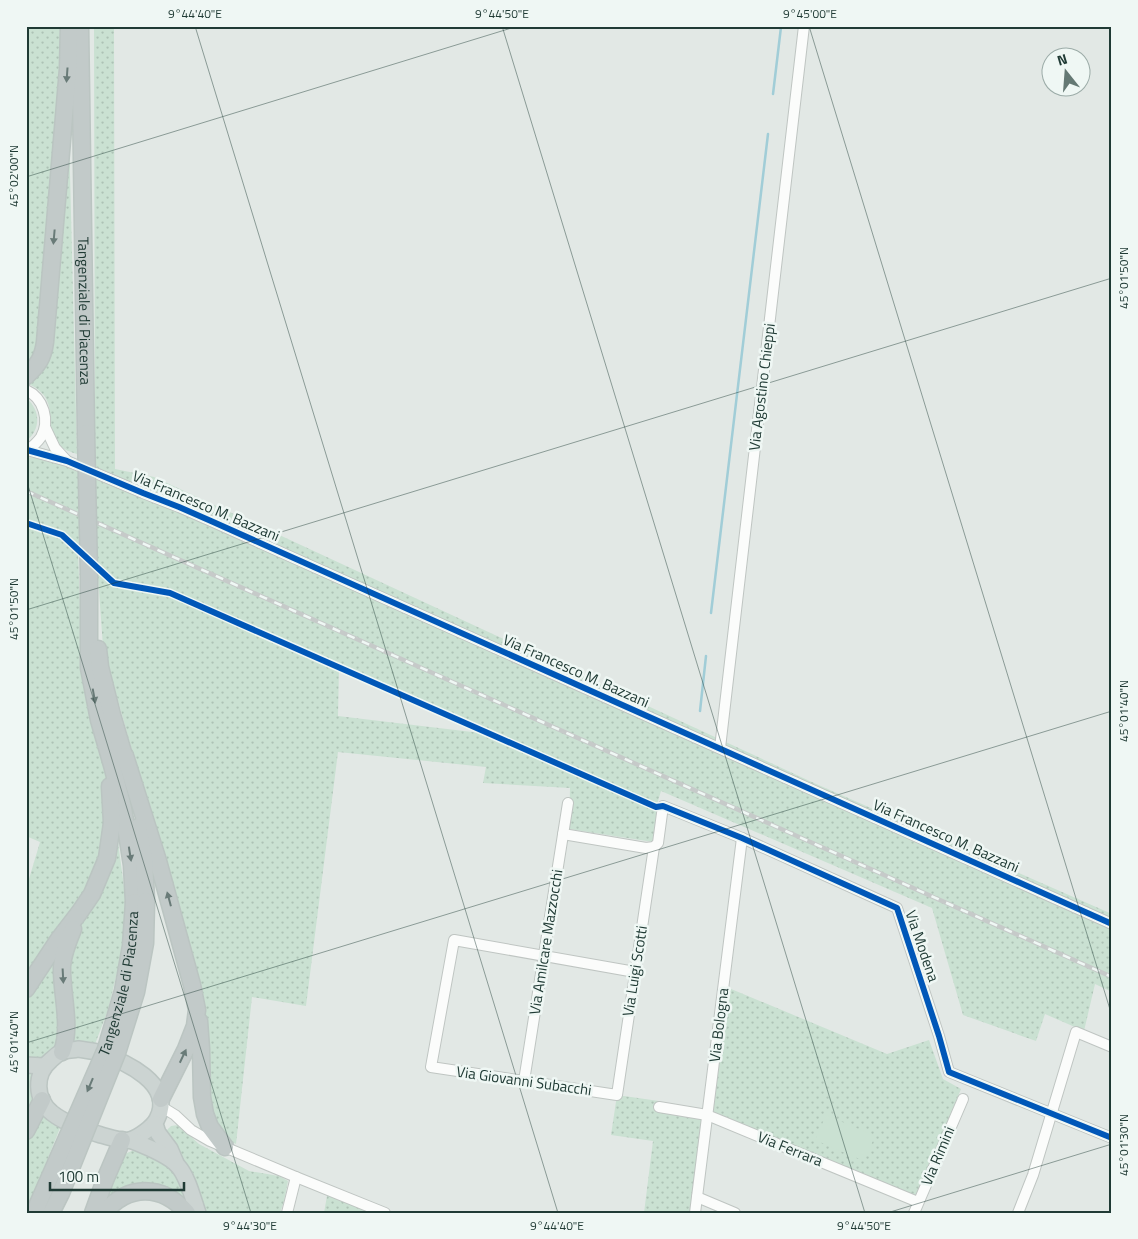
<svg xmlns="http://www.w3.org/2000/svg" width="1138" height="1239" font-family="'Titillium Web',sans-serif">
<style>
.grass{fill:url(#grass-dots);fill-rule:evenodd}
.pitch{fill:#cae1d2}
.lines{fill:none;stroke-linecap:round;stroke-linejoin:round}
.stream{stroke:#a1cdd7;stroke-width:2.5}
.minor-casing{stroke:#bfc5c2;stroke-width:12}
.primary-casing{stroke:#bbc5c2;stroke-width:18}
.trunk-casing{stroke:#bbc5c2;stroke-width:19}
.minor{stroke:#fbfcfb;stroke-width:10}
.primary{stroke:#ccd4d2;stroke-width:15}
.trunk{stroke:#c2cac9;stroke-width:16}
.rail-casing{stroke:#c6cac9;stroke-width:4.5}
.rail{stroke:#eff7f4;stroke-width:2.5;stroke-dasharray:8;stroke-linecap:butt}
.trunk-bridge-casing{stroke:#bbc5c2;stroke-width:19;stroke-linecap:butt}
.trunk-bridge{stroke:#c2cac9;stroke-width:16}
.cycleway-casing{stroke:#eff7f4;stroke-width:9}
.cycleway{stroke:#0057b8;stroke-width:6}
.oneway{fill:#697b78}
.ticks{fill:none;stroke:#203b35;stroke-width:1;stroke-opacity:0.45}
.labels{text-anchor:middle;stroke-width:5;stroke-linejoin:round;paint-order:stroke}
.street-label{font-size:15px;fill:#203b35;stroke:#eff7f4}
.neatline{fill:none;stroke:#203b35;stroke-width:2}
.ticks-label{font-size:12px;text-anchor:middle;fill:#203b35}
</style>
<defs>
<pattern id="grass-dots" width="8" height="8" patternUnits="userSpaceOnUse" patternTransform="scale(1.25)"><rect width="8" height="8" fill="#cae1d2"/><path d="M2 2h.1M6 6h.1" fill="none" stroke="#adc2b5" stroke-width="1.8" stroke-linecap="round"/></pattern>
</defs>
<rect width="100%" height="100%" fill="#e2e8e5"/>
<g class="grass">
<path d="M 26,26 L 70,26 L 69,133 L 77,454 C 71,452 64,450 59,445 C 41,426 64,398 26,383 Z"/>
<path d="M 94,26 L 114,26 L 115,469 L 154,477 L 814,783 L 1112,914 L 1112,992 L 1095,984 L 1084,1031 L 1045,1014 L 1036,1041 L 963,1015 L 932,908 L 661,791 L 658,801 L 653,842 L 569,829 L 570,788 L 483,783 L 486,767 L 338,752 L 306,1006 L 252,997 L 236,1144 L 226,1139 L 218,1128 L 210,1108 L 209,1050 L 204,1007 L 103,647 L 97,563 L 78,550 L 82,666 L 112,798 L 129,923 L 108,1010 L 89,1060 C 85,1058 79,1055 74,1055 C 55,1056 41,1077 46,1095 C 49,1103 59,1110 66,1113 L 26,1213 L 26,889 L 40,842 L 26,836 L 26,522 L 42,530 L 26,520 L 26,457 L 95,462 ZM 339,667 L 489,734 L 338,716 Z"/>
<path d="M 26,398 C 41,410 41,430 26,441 Z"/>
<path d="M 724,986 L 887,1054 L 929,1040 L 943,1079 L 961,1089 L 916,1198 L 707,1115 L 695,1213 L 644,1213 L 653,1141 L 611,1135 L 617,1095 L 659,1101 L 658,1106 L 706,1114 Z"/>
<path d="M 178,1125 L 199,1144 L 249,1171 L 279,1176 L 288,1181 L 284,1201 L 280,1213 L 204,1213 L 192,1173 L 177,1147 L 166,1131 L 171,1126 Z"/>
<path d="M 134,1150 C 158,1157 172,1166 182,1189 C 184,1193 185,1195 186,1200 L 184,1202 L 170,1193 L 106,1201 L 119,1160 L 127,1153 Z"/>
<path d="M 328,1190 L 383,1213 L 324,1213 Z"/>
</g>
<path class="pitch" d="M 826,1115 L 875,1136 L 864,1161 L 815,1140 Z"/>
<g class="lines">
<g class="stream">
<path d="M 773,94 L 781,27"/>
<path d="M 711,613 L 768,134"/>
<path d="M 700,711 L 706,656"/>
</g>
<g class="minor-casing">
<g id="minor">
<path d="M 26,390 C 44,398 50,421 41,437 C 37,443 32,447 26,451"/>
<path d="M 45,427 L 55,448 L 66,460"/>
<path d="M 27,450 L 67,461 L 143,493 L 179,507 L 211,521 L 1112,924"/>
<path d="M 720,748 L 804,26"/>
<path d="M 563,834 L 646,848 L 654,847 L 658,843 L 663,806 L 742,838 L 897,908 L 939,1036 L 949,1072 L 1112,1138"/>
<path d="M 635,972 L 454,940 L 431,1067 L 617,1095 L 654,847"/>
<path d="M 524,1081 L 568,803"/>
<path d="M 162,1107 L 175,1115 L 191,1130 L 210,1141 L 296,1177 L 385,1213"/>
<path d="M 659,1107 L 707,1115 L 918,1202"/>
<path d="M 697,1197 L 735,1213"/>
<path d="M 287,1213 L 296,1177"/>
<path d="M 695,1213 L 742,838"/>
<path d="M 914,1213 L 963,1099"/>
<path d="M 1018,1213 L 1033,1175 L 1076,1032 L 1112,1047"/>
</g>
</g>
<g class="primary-casing">
<g id="primary">
<path d="M 78,1049 C 85,1050 91,1051 97,1052 C 124,1061 176,1084 157,1119 C 153,1127 139,1137 130,1140 C 122,1142 109,1137 101,1135 C 84,1130 66,1124 52,1113 C 35,1099 34,1074 51,1060 C 54,1057 59,1053 63,1051 C 68,1050 74,1050 78,1049 Z"/>
<path d="M 26,1065 L 44,1066"/>
<path d="M 155,1124 L 158,1133 L 170,1149 L 176,1163"/>
<path d="M 130,1140 C 143,1145 169,1155 178,1166 C 188,1177 193,1199 198,1213"/>
</g>
</g>
<g class="trunk-casing">
<g id="trunk">
<path id="s1" d="M 80,26 L 86,433"/>
<path d="M 26,376 C 38,365 43,358 45,342 L 68,69 L 69,26"/>
<path d="M 89,575 L 89,668 L 99,720 L 112,765 L 123,808 L 132,865 L 134,902"/>
<path d="M 98,649 L 100,667 L 112,715 L 127,766"/>
<path d="M 125,756 L 158,861 L 192,985 L 197,1010 L 195,1026 L 186,1049 L 161,1099"/>
<path d="M 138,827 L 144,859 L 146,901"/>
<path d="M 26,989 L 59,939 L 79,913 L 92,894 L 107,858 L 112,823 L 110,786"/>
<path d="M 199,1021 L 201,1049 L 202,1097 L 205,1114 L 210,1127 L 225,1147"/>
<path d="M 62,1052 C 72,1026 61,993 62,966 C 63,953 68,941 73,929"/>
<path d="M 26,1131 L 42,1100"/>
<path d="M 93,1213 L 105,1180 L 122,1140"/>
<path d="M 104,1213 C 128,1184 162,1184 187,1213"/>
</g>
</g>
<use href="#minor" class="minor"/>
<use href="#primary" class="primary"/>
<use href="#trunk" class="trunk"/>
<g class="rail-casing">
<path id="rail" d="M 26,491 L 1112,977"/>
</g>
<use href="#rail" class="rail"/>
<g class="trunk-bridge-casing">
<g id="trunk-bridge">
<path d="M 86,433 L 89,575"/>
<path id="s2" d="M 34,1213 L 106,1049 L 123,991 L 131,946 L 134,902"/>
<path d="M 51,1213 L 61,1193 L 117,1053 L 136,992 L 145,943 L 146,901"/>
</g>
</g>
<use href="#trunk-bridge" class="trunk-bridge"/>
<g class="cycleway-casing">
<g id="cycleway">
<path d="M 27,450 L 67,461 L 143,493 L 179,507 L 211,521 L 1112,924"/>
<path d="M 26,523 L 62,535 L 114,583 L 170,593 L 656,807 L 663,806 L 742,838 L 897,908 L 939,1036 L 949,1072 L 1112,1138"/>
</g>
</g>
<use href="#cycleway" class="cycleway"/>
</g>
<defs><path id="oneway-solid" d="M-6-.8H1V-3.2L6.5 0L1 3.2V.8H-6Z" transform="scale(1.25)"/></defs>
<g class="oneway">
<use href="#oneway-solid" transform="translate(67 75) rotate(94)"/>
<use href="#oneway-solid" transform="translate(54 237) rotate(95)"/>
<use href="#oneway-solid" transform="translate(94 696) rotate(80)"/>
<use href="#oneway-solid" transform="translate(130 854) rotate(81)"/>
<use href="#oneway-solid" transform="translate(169 899) rotate(-105)"/>
<use href="#oneway-solid" transform="translate(63 976) rotate(87)"/>
<use href="#oneway-solid" transform="translate(183 1056) rotate(-65)"/>
<use href="#oneway-solid" transform="translate(90 1085) rotate(113)"/>
</g>
<path class="ticks" d="M 195,26 L 558,1213M 502,26 L 865,1213M 809,26 L 1112,1016M 26,177 L 518,26M 26,479 L 251,1213M 26,610 L 1112,278M 26,1043 L 1112,711M 887,1213 L 1112,1144"/>
<g class="labels">
<g class="street-label">
<text dy="5" stroke="none"><textPath href="#s1" startOffset="285">Tangenziale di Piacenza</textPath></text>
<text transform="translate(762 387) rotate(-83)" y="5">Via Agostino Chieppi</text>
<text transform="translate(206 506) rotate(23)" y="5">Via Francesco M. Bazzani</text>
<text transform="translate(576 671) rotate(24)" y="5">Via Francesco M. Bazzani</text>
<text transform="translate(946 836) rotate(24)" y="5">Via Francesco M. Bazzani</text>
<text transform="translate(546 942) rotate(-81)" y="5">Via Amilcare Mazzocchi</text>
<text transform="translate(922 946) rotate(71)" y="5">Via Modena</text>
<text transform="translate(635 971) rotate(-81)" y="5">Via Luigi Scotti</text>
<text dy="5" stroke="none"><textPath href="#s2" startOffset="246">Tangenziale di Piacenza</textPath></text>
<text transform="translate(719 1025) rotate(-83)" y="5">Via Bologna</text>
<text transform="translate(524 1081) rotate(8)" y="5">Via Giovanni Subacchi</text>
<text transform="translate(790 1149) rotate(22)" y="5">Via Ferrara</text>
<text transform="translate(938 1156) rotate(-67)" y="5">Via Rimini</text>
</g>
</g>
<rect width="1138" height="1239" fill="none" stroke="#eff7f4" stroke-width="55"/>
<g transform="translate(1066 72) rotate(343)"><circle r="24" fill="#eff7f4" stroke="#9caca8"/>
<path d="M0-4L9 19L0 12L-9 19Z" fill="#647873"/>
<text y="-8" font-size="14" font-weight="bold" text-anchor="middle" fill="#203b35">N</text>
</g>
<path d="M50 1182v8h134v-8" fill="none" stroke="#203b35" stroke-width="2.5"/>
<text x="58" y="1182" font-size="15" fill="#203b35" stroke="#eff7f4" stroke-width="4" paint-order="stroke">100 m</text>
<rect x="28" y="28" width="1082" height="1184" class="neatline"/>
<g class="ticks-label">
<text x="195" y="18">9°44'40"E</text>
<text x="502" y="18">9°44'50"E</text>
<text x="810" y="18">9°45'00"E</text>
<text transform="translate(14 176) rotate(-90)" y="4">45°02'00"N</text>
<text transform="translate(1124 278) rotate(-90)" y="4">45°01'50"N</text>
<text transform="translate(14 609) rotate(-90)" y="4">45°01'50"N</text>
<text transform="translate(1124 711) rotate(-90)" y="4">45°01'40"N</text>
<text transform="translate(14 1042) rotate(-90)" y="4">45°01'40"N</text>
<text transform="translate(1124 1145) rotate(-90)" y="4">45°01'30"N</text>
<text x="250" y="1230">9°44'30"E</text>
<text x="557" y="1230">9°44'40"E</text>
<text x="864" y="1230">9°44'50"E</text>
</g>
</svg>
